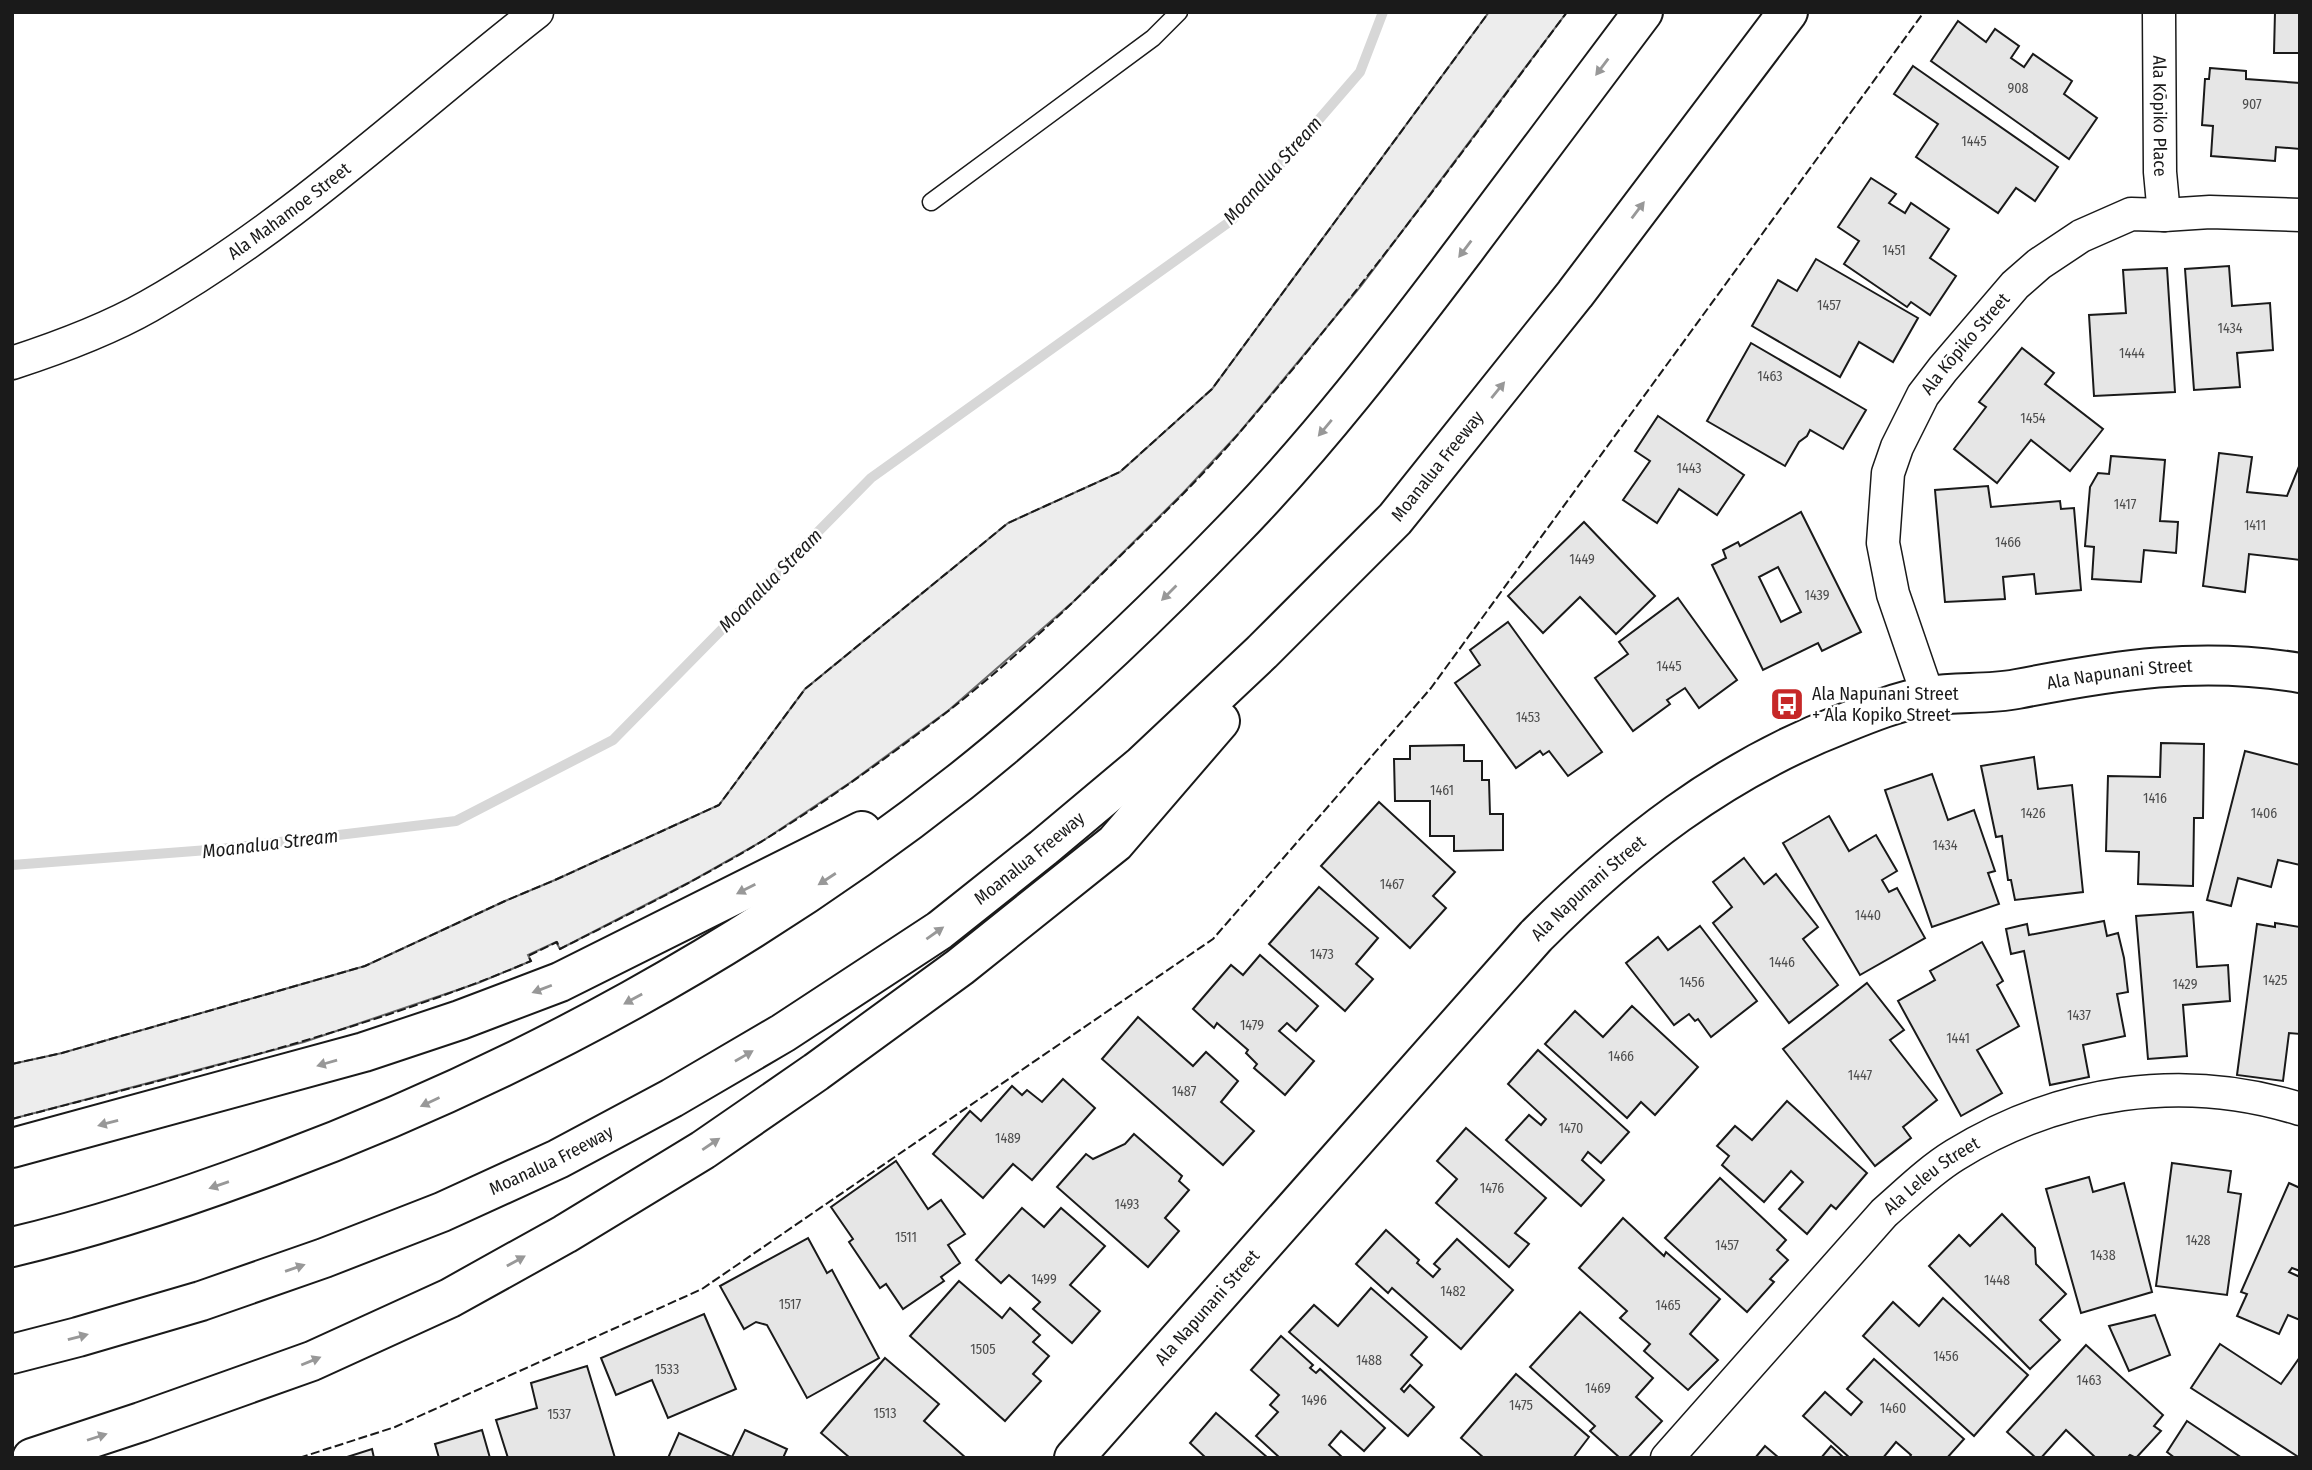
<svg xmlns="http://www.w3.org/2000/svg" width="2312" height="1470" font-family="'Fira Sans Condensed',sans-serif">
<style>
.built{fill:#ededed;stroke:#6a6a6a;stroke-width:2}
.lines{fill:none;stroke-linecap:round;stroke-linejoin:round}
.stream{stroke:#d7d7d7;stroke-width:10}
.building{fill:#e6e6e6;stroke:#1a1a1a;stroke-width:2;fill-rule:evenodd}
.lane-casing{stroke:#1a1a1a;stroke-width:19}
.street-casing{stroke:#1a1a1a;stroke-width:35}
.secondary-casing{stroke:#1a1a1a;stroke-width:42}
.highway-casing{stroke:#1a1a1a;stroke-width:42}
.lane{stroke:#fff;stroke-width:16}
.street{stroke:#fff;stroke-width:32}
.secondary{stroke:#fff;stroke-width:38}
.highway{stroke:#fff;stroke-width:38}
.fence{stroke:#1a1a1a;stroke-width:2;stroke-dasharray:9 3.5;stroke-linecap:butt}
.oneway{fill:#989898}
.labels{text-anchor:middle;stroke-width:5;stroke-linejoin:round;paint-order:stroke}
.number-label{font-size:14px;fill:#4d4d4d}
.street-label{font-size:18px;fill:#1a1a1a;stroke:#fff}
.poi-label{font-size:18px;fill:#1a1a1a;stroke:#fff;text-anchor:start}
.water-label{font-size:19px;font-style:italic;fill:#1a1a1a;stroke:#fff}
</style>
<rect width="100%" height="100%" fill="#fff"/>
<path class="built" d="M 1489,12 L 1567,12 L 1361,286 L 1239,433 L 1183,493 L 1073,602 L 949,710 L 851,782 L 764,840 L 688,883 L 560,949 L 556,942 L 528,955 L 531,961 L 478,983 L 304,1042 L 12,1119 L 12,1064 L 62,1053 L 365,966 L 505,901 L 555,880 L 719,805 L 805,689 L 1008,523 L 1120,472 L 1212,389 Z"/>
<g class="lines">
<path class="stream" d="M 12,865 L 221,849 L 456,821 L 613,740 L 871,478 L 1232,220 L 1360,72 L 1383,12"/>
</g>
<g class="building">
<path d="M 2275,12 L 2300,12 L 2300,53 L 2274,53 Z"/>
<path d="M 1958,21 L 1986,42 L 1995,29 L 2019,46 L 2011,58 L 2024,67 L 2033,54 L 2072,81 L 2064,94 L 2097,118 L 2069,159 L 1931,61 Z"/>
<path d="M 1913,66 L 2058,167 L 2035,201 L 2016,188 L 1998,213 L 1916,157 L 1938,124 L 1894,94 Z"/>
<path d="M 2210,68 L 2246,71 L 2246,79 L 2300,83 L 2300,149 L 2276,147 L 2275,161 L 2211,156 L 2213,126 L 2202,125 L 2205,79 L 2209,79 Z"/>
<path d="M 1871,178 L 1896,194 L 1889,203 L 1905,213 L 1911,203 L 1949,229 L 1930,258 L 1956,276 L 1930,315 L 1911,302 L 1907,307 L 1844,264 L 1859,241 L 1838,227 Z"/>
<path d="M 1816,259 L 1918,318 L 1893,362 L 1859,342 L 1840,377 L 1752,326 L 1778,280 L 1797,291 Z"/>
<path d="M 2229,266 L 2232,306 L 2270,303 L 2273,350 L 2237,353 L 2240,387 L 2194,390 L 2185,269 Z"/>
<path d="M 2167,268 L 2175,392 L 2094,396 L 2089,315 L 2126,313 L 2123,270 Z"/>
<path d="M 1751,343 L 1866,410 L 1843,449 L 1810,430 L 1807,436 L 1799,442 L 1785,466 L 1707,421 Z"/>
<path d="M 2022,348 L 2054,373 L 2045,384 L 2103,429 L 2070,471 L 2031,440 L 1997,483 L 1954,449 L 1986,407 L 1979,402 Z"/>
<path d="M 1658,416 L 1744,475 L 1717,515 L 1679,489 L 1657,523 L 1623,500 L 1650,461 L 1635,451 Z"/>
<path d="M 2219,453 L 2252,457 L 2247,492 L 2287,496 L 2300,464 L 2300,560 L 2249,554 L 2245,592 L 2203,586 Z"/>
<path d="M 2111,456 L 2165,460 L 2160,521 L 2178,522 L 2176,553 L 2144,550 L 2141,582 L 2092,579 L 2094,547 L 2085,546 L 2090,487 L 2098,473 L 2109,474 Z"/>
<path d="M 1988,486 L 1991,507 L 2060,501 L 2061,509 L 2074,508 L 2081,590 L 2036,594 L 2034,574 L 2003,577 L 2005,599 L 1945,602 L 1935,490 Z"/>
<path d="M 1801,512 L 1861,632 L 1822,651 L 1818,643 L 1763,670 L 1712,565 L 1726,558 L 1723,550 L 1738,542 L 1740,546 ZM 1778,567 L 1801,612 L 1781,622 L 1759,577 Z"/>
<path d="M 1584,522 L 1655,596 L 1616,634 L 1580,597 L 1543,633 L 1508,596 Z"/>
<path d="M 1678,598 L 1737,680 L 1699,708 L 1685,688 L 1667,700 L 1670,704 L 1633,731 L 1595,678 L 1628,654 L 1619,642 Z"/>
<path d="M 1508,622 L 1602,752 L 1568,776 L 1549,751 L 1543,755 L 1540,751 L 1516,768 L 1455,683 L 1480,665 L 1470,650 Z"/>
<path d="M 2161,743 L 2204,744 L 2203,818 L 2194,818 L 2193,886 L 2138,884 L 2139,852 L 2106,851 L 2108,776 L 2160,777 Z"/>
<path d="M 1464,745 L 1464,761 L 1482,761 L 1482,780 L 1489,780 L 1490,814 L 1503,814 L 1503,850 L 1454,851 L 1454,836 L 1430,836 L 1430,801 L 1395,801 L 1394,759 L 1410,759 L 1410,746 Z"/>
<path d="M 2245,751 L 2300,765 L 2300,865 L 2278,860 L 2271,887 L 2238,878 L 2231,906 L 2207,900 Z"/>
<path d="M 2034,757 L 2038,789 L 2072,785 L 2083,892 L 2015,900 L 2011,880 L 2008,880 L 2002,836 L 1996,837 L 1981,766 Z"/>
<path d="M 1932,774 L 1948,820 L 1974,810 L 1995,871 L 1988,873 L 1999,904 L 1932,927 L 1885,790 Z"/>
<path d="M 1379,802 L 1455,872 L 1433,896 L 1446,908 L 1410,948 L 1321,866 Z"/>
<path d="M 1829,816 L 1849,851 L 1876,835 L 1897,871 L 1882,880 L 1889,892 L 1897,888 L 1925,938 L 1860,975 L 1783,843 Z"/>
<path d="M 1744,858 L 1764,884 L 1776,874 L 1818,927 L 1803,939 L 1838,985 L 1789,1023 L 1713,923 L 1732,907 L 1713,882 Z"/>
<path d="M 1319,887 L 1378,938 L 1356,964 L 1373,979 L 1345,1011 L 1269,944 Z"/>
<path d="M 2193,912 L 2197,967 L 2228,965 L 2230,1001 L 2183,1005 L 2187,1056 L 2148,1059 L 2136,916 Z"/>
<path d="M 2104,921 L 2107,936 L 2118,933 L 2124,958 L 2128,992 L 2117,994 L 2125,1036 L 2083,1045 L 2089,1077 L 2050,1085 L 2024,951 L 2011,954 L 2006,929 L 2027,924 L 2029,935 Z"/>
<path d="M 2275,923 L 2300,927 L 2300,1034 L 2289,1033 L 2283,1081 L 2237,1075 L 2257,924 L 2275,927 Z"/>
<path d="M 1700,926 L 1757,1001 L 1711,1037 L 1698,1019 L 1695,1021 L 1689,1014 L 1674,1025 L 1626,963 L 1658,937 L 1668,950 Z"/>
<path d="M 1982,942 L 2003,981 L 1997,985 L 2019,1026 L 1977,1050 L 2002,1093 L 1961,1116 L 1898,1001 L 1935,980 L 1930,971 Z"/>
<path d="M 1260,955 L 1318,1006 L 1296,1031 L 1287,1023 L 1279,1031 L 1314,1061 L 1285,1095 L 1254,1068 L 1257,1064 L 1246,1053 L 1248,1050 L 1217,1023 L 1214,1028 L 1193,1009 L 1231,965 L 1243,975 Z"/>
<path d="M 1867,983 L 1904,1030 L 1890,1040 L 1937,1100 L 1903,1127 L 1911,1138 L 1875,1166 L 1783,1049 Z"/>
<path d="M 1632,1006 L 1698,1067 L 1655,1115 L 1641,1102 L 1627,1118 L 1545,1044 L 1575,1011 L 1603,1037 Z"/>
<path d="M 1138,1017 L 1193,1066 L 1206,1052 L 1238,1081 L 1221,1102 L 1254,1131 L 1223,1165 L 1102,1059 Z"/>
<path d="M 1538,1050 L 1629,1132 L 1601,1163 L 1588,1152 L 1582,1160 L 1604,1180 L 1581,1206 L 1506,1140 L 1529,1115 L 1541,1125 L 1546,1119 L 1508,1084 Z"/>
<path d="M 1063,1079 L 1095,1108 L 1032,1180 L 1013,1164 L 983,1198 L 933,1154 L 970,1111 L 981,1121 L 1012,1086 L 1022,1095 L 1027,1090 L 1042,1102 Z"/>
<path d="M 1787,1101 L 1867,1173 L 1836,1209 L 1831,1205 L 1807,1234 L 1779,1209 L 1803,1182 L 1791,1171 L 1764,1202 L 1722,1165 L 1729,1156 L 1717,1146 L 1735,1126 L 1752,1140 Z"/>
<path d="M 1466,1128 L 1546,1198 L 1515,1233 L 1529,1244 L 1509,1267 L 1436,1203 L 1457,1179 L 1437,1161 Z"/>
<path d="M 1134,1134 L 1182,1176 L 1179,1181 L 1189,1190 L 1165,1218 L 1179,1231 L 1148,1267 L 1057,1187 L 1086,1154 L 1093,1159 L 1125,1144 Z"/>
<path d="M 896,1161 L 928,1209 L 941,1200 L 965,1234 L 948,1245 L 960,1263 L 941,1277 L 944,1281 L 903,1309 L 886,1284 L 880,1288 L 849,1242 L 853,1239 L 831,1207 Z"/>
<path d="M 2172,1163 L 2231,1171 L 2228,1192 L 2241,1194 L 2227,1295 L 2156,1286 Z"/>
<path d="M 2089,1177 L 2093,1192 L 2124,1183 L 2152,1292 L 2081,1313 L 2046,1189 Z"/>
<path d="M 1720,1178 L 1786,1240 L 1777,1250 L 1788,1260 L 1770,1279 L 1774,1282 L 1747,1312 L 1665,1238 Z"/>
<path d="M 2289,1183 L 2300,1188 L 2300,1271 L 2292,1268 L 2289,1272 L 2300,1277 L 2300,1320 L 2288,1315 L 2279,1334 L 2237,1316 L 2247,1294 L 2241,1292 Z"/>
<path d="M 1022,1208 L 1044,1227 L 1061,1208 L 1105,1246 L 1070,1285 L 1100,1311 L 1072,1343 L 1033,1309 L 1040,1302 L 1009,1275 L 1001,1283 L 976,1260 Z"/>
<path d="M 2002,1214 L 2035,1248 L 2036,1264 L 2066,1294 L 2040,1320 L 2060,1340 L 2030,1369 L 1929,1266 L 1959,1235 L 1970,1246 Z"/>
<path d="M 1623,1218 L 1664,1256 L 1666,1252 L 1720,1299 L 1690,1334 L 1718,1360 L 1688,1390 L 1644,1351 L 1650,1344 L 1620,1318 L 1627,1311 L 1579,1268 Z"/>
<path d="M 1386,1230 L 1419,1260 L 1417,1263 L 1433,1277 L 1440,1269 L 1434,1264 L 1457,1239 L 1513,1290 L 1461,1349 L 1392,1288 L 1388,1293 L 1356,1264 Z"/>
<path d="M 808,1238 L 827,1273 L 832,1270 L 879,1358 L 807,1398 L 767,1325 L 756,1322 L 744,1329 L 720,1286 Z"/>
<path d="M 959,1281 L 1002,1318 L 1010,1308 L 1040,1335 L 1033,1342 L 1049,1356 L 1033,1374 L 1041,1381 L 1005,1421 L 910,1336 Z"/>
<path d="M 1371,1288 L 1427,1337 L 1411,1355 L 1422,1365 L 1401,1389 L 1404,1392 L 1410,1385 L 1434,1407 L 1408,1436 L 1289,1332 L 1314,1305 L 1338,1326 Z"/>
<path d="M 1943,1298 L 2028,1375 L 1974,1436 L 1863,1336 L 1893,1302 L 1919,1326 Z"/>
<path d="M 1580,1312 L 1653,1378 L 1636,1397 L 1662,1421 L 1628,1458 L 1620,1458 L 1590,1431 L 1595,1426 L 1530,1367 Z"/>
<path d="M 704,1314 L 736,1389 L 668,1418 L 652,1380 L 616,1395 L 601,1358 Z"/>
<path d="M 2155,1315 L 2170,1355 L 2129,1371 L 2109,1326 Z"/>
<path d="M 1281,1336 L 1313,1365 L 1310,1368 L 1316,1373 L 1320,1369 L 1385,1428 L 1364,1451 L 1341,1431 L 1329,1445 L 1343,1458 L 1280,1458 L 1256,1436 L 1278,1412 L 1270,1405 L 1279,1395 L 1251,1370 Z"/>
<path d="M 2220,1344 L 2281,1384 L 2300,1357 L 2300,1458 L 2191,1388 Z"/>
<path d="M 2086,1345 L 2163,1415 L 2154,1426 L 2161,1431 L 2136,1458 L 2130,1455 L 2127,1458 L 2096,1458 L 2066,1430 L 2041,1458 L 2036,1458 L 2007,1432 Z"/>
<path d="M 885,1358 L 939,1404 L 924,1421 L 966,1458 L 850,1458 L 821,1433 Z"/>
<path d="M 1874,1359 L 1964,1439 L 1947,1458 L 1909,1458 L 1911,1455 L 1896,1442 L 1883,1458 L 1850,1458 L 1803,1416 L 1825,1392 L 1851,1415 L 1862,1402 L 1847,1389 Z"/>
<path d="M 587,1366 L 615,1458 L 508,1458 L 496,1420 L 537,1408 L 531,1383 Z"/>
<path d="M 1516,1374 L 1589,1437 L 1573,1458 L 1484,1458 L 1461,1438 Z"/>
<path d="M 1216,1413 L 1268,1458 L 1206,1458 L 1190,1443 Z"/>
<path d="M 2187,1421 L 2242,1458 L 2175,1458 L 2167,1452 Z"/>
<path d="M 482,1430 L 490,1458 L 439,1458 L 435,1444 Z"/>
<path d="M 745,1430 L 787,1449 L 783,1458 L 668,1458 L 679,1433 L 732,1457 Z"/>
<path d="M 1765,1446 L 1779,1458 L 1755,1458 Z"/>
<path d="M 1831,1446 L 1844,1458 L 1821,1458 Z"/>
<path d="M 372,1449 L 374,1458 L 344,1458 Z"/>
</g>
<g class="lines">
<g class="lane-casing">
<path id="lane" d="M 931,202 L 1153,38 L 1179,12"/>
</g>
<g class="street-casing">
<g id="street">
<path id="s1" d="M 2159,14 L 2160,172 L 2164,215"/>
<path id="s2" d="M 12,363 C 58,348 107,330 149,306 C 290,226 409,112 537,12"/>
<path id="s3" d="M 1928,696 L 1893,594 L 1883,543 L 1888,473 L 1897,447 L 1923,395 L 1943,369 L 2015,285 L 2039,264 L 2081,236 L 2131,214 L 2164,215 L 2210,212 L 2300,215"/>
<path id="s4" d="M 1667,1458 L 1884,1213 C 1907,1193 1929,1171 1955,1155 C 2059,1091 2182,1072 2300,1109"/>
</g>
</g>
<g class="secondary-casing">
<g id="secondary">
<path id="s5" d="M 1074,1458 L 1536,936 C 1627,845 1721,771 1842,724 C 1869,713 1899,701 1928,696 C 1957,691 1987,695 2017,689 C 2115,670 2200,656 2300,673"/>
</g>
</g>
<g class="highway-casing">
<g id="highway">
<path d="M 12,1148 L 364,1052 L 460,1020 L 560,982 L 862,831"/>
<path d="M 12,1247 C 101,1226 188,1197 273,1165 C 519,1073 754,945 960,782 C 1056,706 1146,620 1231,532 C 1317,444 1392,346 1466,248 C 1525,169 1584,91 1643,12"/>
<path id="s6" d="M 12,1354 L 78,1337 L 201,1301 L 324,1258 L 442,1212 L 558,1159 L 672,1098 L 783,1033 L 940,930 L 1043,848 L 1142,765 L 1262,652 L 1395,519 L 1575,294 L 1788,12"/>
<path d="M 32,1458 L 141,1422 L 312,1361 L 450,1298 L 565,1234 L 703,1150 L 816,1072 L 960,967 L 1115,843 L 1220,721"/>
</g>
</g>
<use href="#lane" class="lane"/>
<use href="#street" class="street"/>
<use href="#secondary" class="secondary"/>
<use href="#highway" class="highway"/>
<g class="fence">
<path d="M 12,1064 L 62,1053 L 365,966 L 505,901 L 555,880 L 719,805 L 805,689 L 1008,523 L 1120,472 L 1212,389 L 1489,12"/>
<path d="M 12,1119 C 187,1073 364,1032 531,961 L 528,956 L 557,942 L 560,949 C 629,914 698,880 764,840 C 827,801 888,757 947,712 C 1006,666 1061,615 1114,562 C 1157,520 1201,478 1240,432 C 1356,297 1461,154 1567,12"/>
<path d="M 299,1458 L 395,1427 L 702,1289 L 1213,939 L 1431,688 L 1924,12"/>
</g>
</g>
<defs><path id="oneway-solid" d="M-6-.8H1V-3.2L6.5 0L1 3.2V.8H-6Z" transform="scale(1.75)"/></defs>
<g class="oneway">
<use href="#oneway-solid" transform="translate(1602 67) rotate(127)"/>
<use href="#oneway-solid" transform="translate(1638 210) rotate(-53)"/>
<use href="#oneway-solid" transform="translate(1465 249) rotate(127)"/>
<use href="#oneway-solid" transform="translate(1498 390) rotate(-51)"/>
<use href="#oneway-solid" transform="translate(1325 428) rotate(130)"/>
<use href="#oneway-solid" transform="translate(1169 593) rotate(135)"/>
<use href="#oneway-solid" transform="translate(827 879) rotate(147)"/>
<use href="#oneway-solid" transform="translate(746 889) rotate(153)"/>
<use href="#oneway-solid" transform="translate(935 933) rotate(-35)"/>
<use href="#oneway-solid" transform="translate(542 989) rotate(159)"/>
<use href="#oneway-solid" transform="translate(633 999) rotate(151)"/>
<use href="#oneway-solid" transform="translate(744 1056) rotate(-30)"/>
<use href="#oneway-solid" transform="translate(327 1063) rotate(164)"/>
<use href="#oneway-solid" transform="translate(430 1102) rotate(155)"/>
<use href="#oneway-solid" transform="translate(108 1123) rotate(165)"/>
<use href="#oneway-solid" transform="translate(711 1144) rotate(-34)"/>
<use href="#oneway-solid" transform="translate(219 1185) rotate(161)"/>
<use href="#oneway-solid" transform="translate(516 1261) rotate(-29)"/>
<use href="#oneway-solid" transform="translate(295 1268) rotate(-19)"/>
<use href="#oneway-solid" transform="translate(78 1337) rotate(-15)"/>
<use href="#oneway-solid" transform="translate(311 1361) rotate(-22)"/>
<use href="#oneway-solid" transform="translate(97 1437) rotate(-18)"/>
</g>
<defs>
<g id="bus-square" transform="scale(1.75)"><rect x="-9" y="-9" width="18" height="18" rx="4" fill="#c62828" stroke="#fff"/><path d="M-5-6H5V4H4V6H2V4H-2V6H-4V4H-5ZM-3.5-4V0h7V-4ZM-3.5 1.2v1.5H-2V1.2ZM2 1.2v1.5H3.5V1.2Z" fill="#fff"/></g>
</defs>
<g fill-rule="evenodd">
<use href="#bus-square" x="1787" y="704"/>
</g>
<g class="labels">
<g class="number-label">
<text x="2018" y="93">908</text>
<text x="2252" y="109">907</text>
<text x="1974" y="146">1445</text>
<text x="1894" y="255">1451</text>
<text x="1829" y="310">1457</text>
<text x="2230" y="333">1434</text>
<text x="2132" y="358">1444</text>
<text x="1770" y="381">1463</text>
<text x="2033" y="423">1454</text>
<text x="1689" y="473">1443</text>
<text x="2125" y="509">1417</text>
<text x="2255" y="530">1411</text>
<text x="2008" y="547">1466</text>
<text x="1582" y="564">1449</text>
<text x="1817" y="600">1439</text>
<text x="1669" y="671">1445</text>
<text x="1528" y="722">1453</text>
<text x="1442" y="795">1461</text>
<text x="2155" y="803">1416</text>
<text x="2033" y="818">1426</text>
<text x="2264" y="818">1406</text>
<text x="1945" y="850">1434</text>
<text x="1392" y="889">1467</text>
<text x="1868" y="920">1440</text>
<text x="1322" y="959">1473</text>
<text x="1782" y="967">1446</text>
<text x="2275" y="985">1425</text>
<text x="1692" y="987">1456</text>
<text x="2185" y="989">1429</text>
<text x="2079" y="1020">1437</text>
<text x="1252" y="1030">1479</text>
<text x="1958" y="1043">1441</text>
<text x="1621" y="1061">1466</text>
<text x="1860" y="1080">1447</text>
<text x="1184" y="1096">1487</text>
<text x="1571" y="1133">1470</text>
<text x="1008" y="1143">1489</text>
<text x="1492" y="1193">1476</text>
<text x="1127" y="1209">1493</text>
<text x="906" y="1242">1511</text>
<text x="2198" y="1245">1428</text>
<text x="1727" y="1250">1457</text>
<text x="2103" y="1260">1438</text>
<text x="1044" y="1284">1499</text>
<text x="1997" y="1285">1448</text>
<text x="1453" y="1296">1482</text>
<text x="790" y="1309">1517</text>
<text x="1668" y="1310">1465</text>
<text x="983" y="1354">1505</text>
<text x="1946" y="1361">1456</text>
<text x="1369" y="1365">1488</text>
<text x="667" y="1374">1533</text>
<text x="2089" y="1385">1463</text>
<text x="1598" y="1393">1469</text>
<text x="1314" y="1405">1496</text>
<text x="1521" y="1410">1475</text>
<text x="1893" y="1413">1460</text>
<text x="885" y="1418">1513</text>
<text x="559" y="1419">1537</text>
</g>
<g class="street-label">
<text dy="6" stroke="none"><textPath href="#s1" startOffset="102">Ala Kōpiko Place</textPath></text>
<text dy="6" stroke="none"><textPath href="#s2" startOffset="318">Ala Mahamoe Street</textPath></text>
<text dy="6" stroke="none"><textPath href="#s3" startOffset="382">Ala Kōpiko Street</textPath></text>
<text dy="6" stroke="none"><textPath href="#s6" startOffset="1708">Moanalua Freeway</textPath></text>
<text dy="6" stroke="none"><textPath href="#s5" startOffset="1356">Ala Napunani Street</textPath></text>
<text dy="6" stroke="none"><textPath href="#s6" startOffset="1141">Moanalua Freeway</textPath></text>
<text dy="6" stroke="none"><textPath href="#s5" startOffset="768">Ala Napunani Street</textPath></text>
<text dy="6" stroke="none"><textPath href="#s6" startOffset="574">Moanalua Freeway</textPath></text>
<text dy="6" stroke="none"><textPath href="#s4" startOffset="388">Ala Leleu Street</textPath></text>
<text dy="6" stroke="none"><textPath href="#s5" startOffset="201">Ala Napunani Street</textPath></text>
</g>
<g class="poi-label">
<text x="1812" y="700">Ala Napunani Street<tspan x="1812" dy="21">+ Ala Kopiko Street</tspan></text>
</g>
<g class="water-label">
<text transform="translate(1272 170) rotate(-48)" y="7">Moanalua Stream</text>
<text transform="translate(770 580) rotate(-45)" y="7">Moanalua Stream</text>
<text transform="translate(270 843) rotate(-7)" y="7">Moanalua Stream</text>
</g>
</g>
<rect width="2312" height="1470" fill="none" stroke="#1a1a1a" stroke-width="28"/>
</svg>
